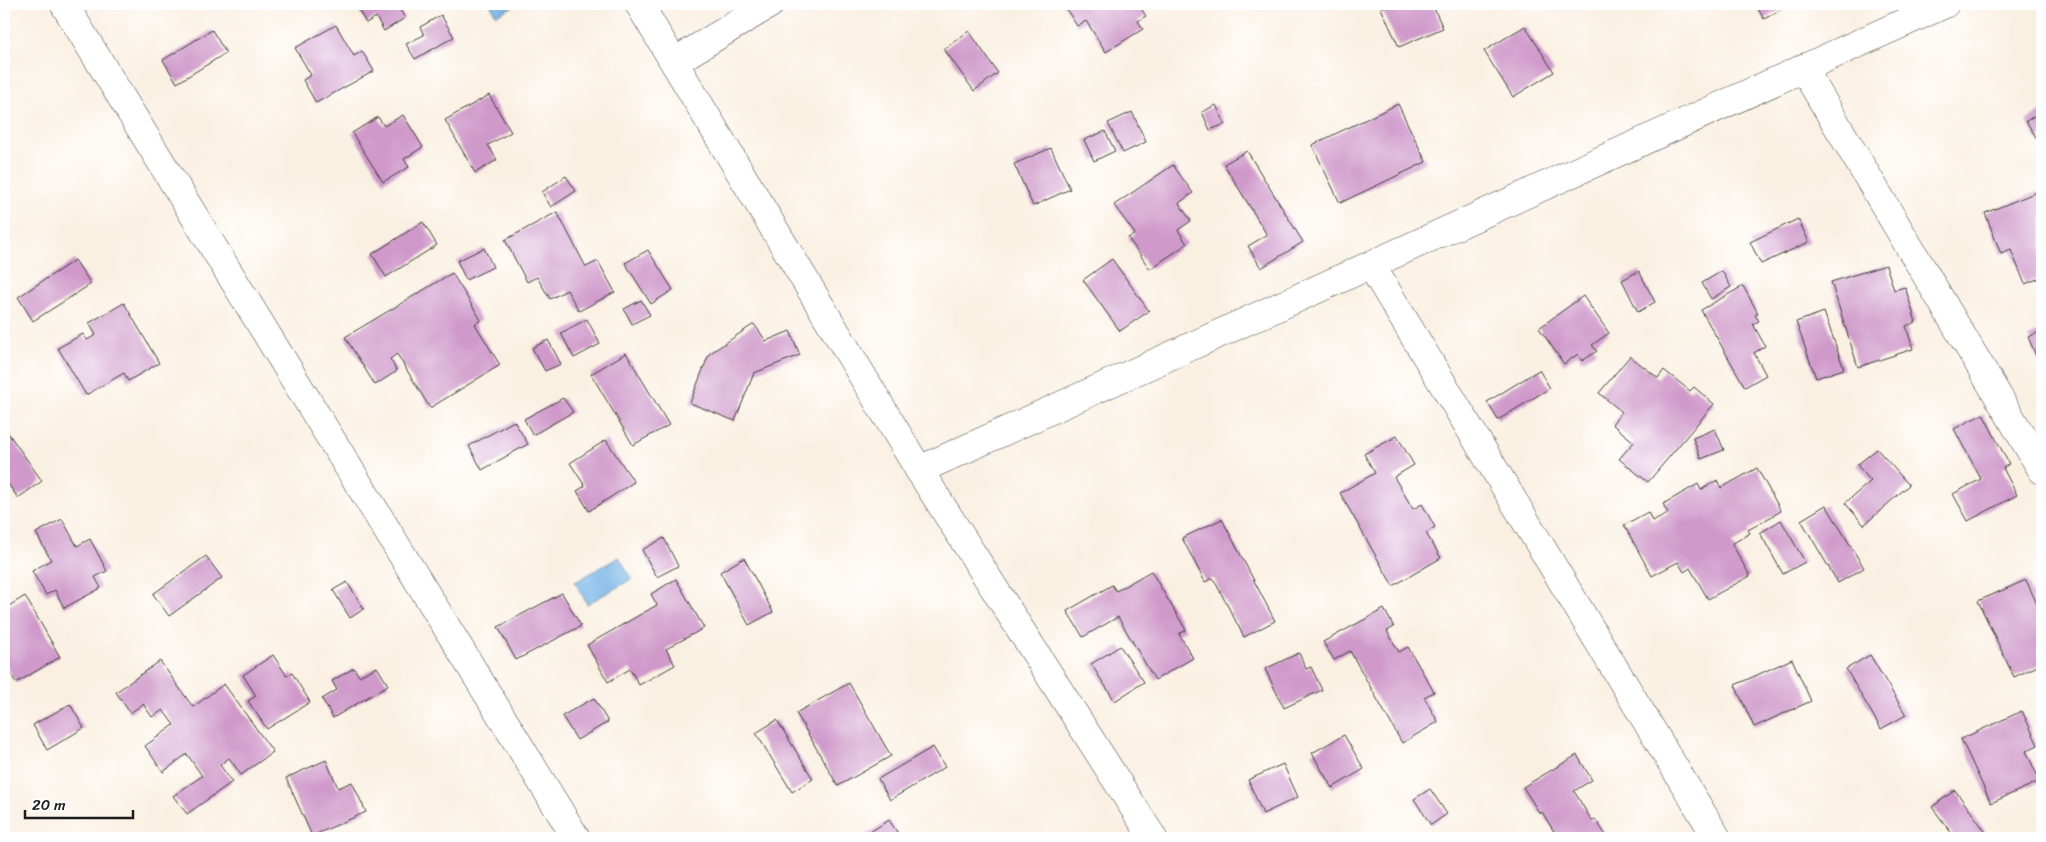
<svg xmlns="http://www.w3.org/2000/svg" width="2046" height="842" font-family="Sriracha,sans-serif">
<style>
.water{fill:#71b1e5;stroke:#466680}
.building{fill:#cf99ca}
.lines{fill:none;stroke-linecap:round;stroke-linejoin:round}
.minor-casing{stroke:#3d3c3a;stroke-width:29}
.minor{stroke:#fff;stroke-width:28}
</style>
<rect width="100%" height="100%" fill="#fff"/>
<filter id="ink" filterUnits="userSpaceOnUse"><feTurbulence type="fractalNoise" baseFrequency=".02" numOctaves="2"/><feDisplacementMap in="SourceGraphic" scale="10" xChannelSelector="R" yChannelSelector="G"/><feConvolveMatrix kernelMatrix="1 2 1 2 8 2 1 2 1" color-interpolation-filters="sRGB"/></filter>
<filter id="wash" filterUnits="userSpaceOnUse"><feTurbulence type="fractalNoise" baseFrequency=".0096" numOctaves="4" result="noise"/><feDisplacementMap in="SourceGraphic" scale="20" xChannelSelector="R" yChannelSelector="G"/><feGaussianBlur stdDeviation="1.12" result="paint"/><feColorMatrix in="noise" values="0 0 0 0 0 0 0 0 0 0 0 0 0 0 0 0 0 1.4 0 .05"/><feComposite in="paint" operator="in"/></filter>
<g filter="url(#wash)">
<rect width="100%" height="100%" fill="#faf0e2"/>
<g class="water">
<path d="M 490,4 L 518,4 L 496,15 Z"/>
<path d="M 619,557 L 632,579 L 587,604 L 575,582 Z"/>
</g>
<g id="blocks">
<g class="building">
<path d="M 355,4 L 396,4 L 405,18 L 384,31 L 376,17 L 366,23 Z"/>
<path d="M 1063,4 L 1138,4 L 1146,16 L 1138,21 L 1143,29 L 1106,52 L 1086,21 L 1077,26 Z"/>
<path d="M 1390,4 L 1432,4 L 1443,28 L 1399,47 L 1381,8 Z"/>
<path d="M 1755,4 L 1791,4 L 1764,19 Z"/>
<path d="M 441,15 L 454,37 L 415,59 L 406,44 L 424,35 L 420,27 Z"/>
<path d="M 336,25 L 354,56 L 362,51 L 374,71 L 316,103 L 303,80 L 311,75 L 295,48 Z"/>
<path d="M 1525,26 L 1554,72 L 1513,97 L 1484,51 Z"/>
<path d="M 212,30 L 226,53 L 177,83 L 163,60 Z"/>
<path d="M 969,31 L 998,73 L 974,91 L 944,49 Z"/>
<path d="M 489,95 L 511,132 L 488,145 L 497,160 L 475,173 L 445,120 Z"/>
<path d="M 1398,104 L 1426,162 L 1340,203 L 1312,145 Z"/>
<path d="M 1216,105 L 1225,124 L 1210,130 L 1202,112 Z"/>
<path d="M 2042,111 L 2042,136 L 2037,139 L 2026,121 Z"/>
<path d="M 1132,112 L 1146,142 L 1123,153 L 1108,123 Z"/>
<path d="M 403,115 L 423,147 L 404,159 L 409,167 L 383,182 L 352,133 L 378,117 L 384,126 Z"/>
<path d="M 1105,131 L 1115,151 L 1094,161 L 1084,140 Z"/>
<path d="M 1051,148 L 1070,189 L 1033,206 L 1014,164 Z"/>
<path d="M 1247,151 L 1303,242 L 1261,268 L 1248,246 L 1267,235 L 1224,164 Z"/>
<path d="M 1173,165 L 1193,193 L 1179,203 L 1191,221 L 1178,230 L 1187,244 L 1150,269 L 1128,238 L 1135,234 L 1114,205 Z"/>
<path d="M 566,176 L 576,191 L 551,207 L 542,192 Z"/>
<path d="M 2042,190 L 2042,277 L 2025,284 L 2011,250 L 2001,254 L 1985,213 Z"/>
<path d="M 557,212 L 586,267 L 598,261 L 615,292 L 579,311 L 567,290 L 550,299 L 537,277 L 527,282 L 505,240 Z"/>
<path d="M 1798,219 L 1809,242 L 1761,264 L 1750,242 Z"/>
<path d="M 423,222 L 437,245 L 386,277 L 372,254 Z"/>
<path d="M 484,248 L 493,267 L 466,280 L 457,261 Z"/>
<path d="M 648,250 L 673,290 L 651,304 L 625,263 Z"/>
<path d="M 1112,259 L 1149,311 L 1120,331 L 1083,280 Z"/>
<path d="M 75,260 L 91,284 L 33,321 L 18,297 Z"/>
<path d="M 1886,265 L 1894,290 L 1905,287 L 1916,322 L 1906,326 L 1913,349 L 1858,367 L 1831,282 Z"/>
<path d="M 1639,271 L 1655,302 L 1638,312 L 1622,280 Z"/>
<path d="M 1722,271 L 1731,287 L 1711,299 L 1702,283 Z"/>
<path d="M 452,273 L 481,320 L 475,324 L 500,365 L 430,408 L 397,354 L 390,359 L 397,371 L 375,385 L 345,337 Z"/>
<path d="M 1743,286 L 1758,313 L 1755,315 L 1759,321 L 1753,324 L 1765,346 L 1754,353 L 1766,375 L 1745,387 L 1701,310 Z"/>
<path d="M 1583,296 L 1609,333 L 1592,345 L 1597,351 L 1582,361 L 1578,354 L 1564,364 L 1539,328 Z"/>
<path d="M 641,300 L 650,315 L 632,324 L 624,309 Z"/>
<path d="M 124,303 L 159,363 L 128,381 L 124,373 L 86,395 L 58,348 L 83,334 L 87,340 L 96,335 L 89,323 Z"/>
<path d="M 1824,312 L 1844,369 L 1816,378 L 1796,322 Z"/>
<path d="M 587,319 L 600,344 L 574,358 L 561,333 Z"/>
<path d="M 754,324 L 766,341 L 790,331 L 800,355 L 754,373 L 735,421 L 690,403 L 709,354 Z"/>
<path d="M 2042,331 L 2042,364 L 2040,365 L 2028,337 Z"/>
<path d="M 548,340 L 561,364 L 545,371 L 532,348 Z"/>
<path d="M 626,353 L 669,425 L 633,445 L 591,374 Z"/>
<path d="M 1630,356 L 1658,378 L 1664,370 L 1690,391 L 1694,387 L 1714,404 L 1648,482 L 1619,459 L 1634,442 L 1612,424 L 1622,412 L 1599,393 Z"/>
<path d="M 1539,370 L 1550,388 L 1498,420 L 1487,402 Z"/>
<path d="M 563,398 L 573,412 L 533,435 L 524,419 Z"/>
<path d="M 1983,414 L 2009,464 L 2003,468 L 2017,495 L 1968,521 L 1953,494 L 1981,479 L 1954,429 Z"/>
<path d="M 514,421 L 528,444 L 482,470 L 469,446 Z"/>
<path d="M 1715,429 L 1724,450 L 1701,459 L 1693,438 Z"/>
<path d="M 6,430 L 42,481 L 18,498 L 4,478 L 4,432 Z"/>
<path d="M 1397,436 L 1414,465 L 1394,477 L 1413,509 L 1422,504 L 1435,527 L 1426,533 L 1441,558 L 1393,586 L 1340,493 L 1375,473 L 1364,454 Z"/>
<path d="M 606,440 L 634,482 L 589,511 L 577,491 L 585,486 L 570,463 Z"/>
<path d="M 1877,449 L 1909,485 L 1864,525 L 1845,503 L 1871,481 L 1857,465 Z"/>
<path d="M 1757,468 L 1781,511 L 1748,530 L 1750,533 L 1732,544 L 1750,576 L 1708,599 L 1690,568 L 1684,572 L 1678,562 L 1652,576 L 1624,525 L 1648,512 L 1652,521 L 1668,513 L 1663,504 L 1698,484 L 1701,490 L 1717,480 L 1721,488 Z"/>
<path d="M 1826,505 L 1864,568 L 1838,583 L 1801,520 Z"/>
<path d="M 62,519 L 77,546 L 90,539 L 107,571 L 95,577 L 101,588 L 64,608 L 55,590 L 46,595 L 32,571 L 51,560 L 36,533 Z"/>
<path d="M 1222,519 L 1275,621 L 1244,637 L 1213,578 L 1205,582 L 1182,538 Z"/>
<path d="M 1781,520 L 1805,562 L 1783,574 L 1760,533 Z"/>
<path d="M 664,538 L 678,566 L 657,577 L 642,550 Z"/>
<path d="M 206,556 L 222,578 L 169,616 L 153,594 Z"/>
<path d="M 744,558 L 773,612 L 749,625 L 720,572 Z"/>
<path d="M 1151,571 L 1186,630 L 1179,634 L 1193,658 L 1155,680 L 1118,617 L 1083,637 L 1067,611 L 1112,585 L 1116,591 Z"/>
<path d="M 676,579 L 704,628 L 666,649 L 675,665 L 639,685 L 630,669 L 608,682 L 587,645 L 657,605 L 651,594 Z"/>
<path d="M 2026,580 L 2042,615 L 2042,664 L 2014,677 L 1978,601 Z"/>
<path d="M 347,582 L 364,609 L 350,618 L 333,590 Z"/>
<path d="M 562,593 L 581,626 L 516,660 L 498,627 Z"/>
<path d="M 25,596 L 60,657 L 16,683 L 4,661 L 4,609 Z"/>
<path d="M 1384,609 L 1394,627 L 1387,631 L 1399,652 L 1408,647 L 1434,692 L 1424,697 L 1438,722 L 1402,743 L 1350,651 L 1334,660 L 1323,642 Z"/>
<path d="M 1120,646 L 1144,682 L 1115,701 L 1091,664 Z"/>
<path d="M 1299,653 L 1306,669 L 1311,667 L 1322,690 L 1284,708 L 1265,669 Z"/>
<path d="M 273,655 L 287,676 L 292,673 L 310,702 L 267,729 L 248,701 L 256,696 L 243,675 Z"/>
<path d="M 1870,655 L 1906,715 L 1881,729 L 1846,669 Z"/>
<path d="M 1792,659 L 1811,701 L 1754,727 L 1735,685 Z"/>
<path d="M 160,661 L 193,707 L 224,684 L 273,752 L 241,775 L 229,758 L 220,765 L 232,782 L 187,814 L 173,796 L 202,776 L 187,754 L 163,772 L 145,746 L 174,725 L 163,710 L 152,717 L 143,704 L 130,713 L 116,692 Z"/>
<path d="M 377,667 L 388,685 L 333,718 L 322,699 L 337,690 L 332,681 L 354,668 L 359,676 Z"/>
<path d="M 849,683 L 891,756 L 838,786 L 796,713 Z"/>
<path d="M 594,698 L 608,722 L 577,740 L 562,716 Z"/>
<path d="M 70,704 L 84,728 L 47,750 L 33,725 Z"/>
<path d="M 2022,711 L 2038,745 L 2026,751 L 2040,781 L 1991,803 L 1961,739 Z"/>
<path d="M 777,720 L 813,779 L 792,792 L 756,733 Z"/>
<path d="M 1344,735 L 1364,769 L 1332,788 L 1312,753 Z"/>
<path d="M 933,747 L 945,767 L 890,800 L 878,779 Z"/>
<path d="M 1577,755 L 1592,780 L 1574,791 L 1592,821 L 1595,819 L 1608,838 L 1558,838 L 1542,812 L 1540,814 L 1523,787 Z"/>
<path d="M 326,760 L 338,788 L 352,782 L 366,812 L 312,836 L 286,778 Z"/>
<path d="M 1283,764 L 1298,797 L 1263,814 L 1248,780 Z"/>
<path d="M 1430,789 L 1447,814 L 1431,825 L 1414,799 Z"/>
<path d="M 1955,790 L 1990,838 L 1955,838 L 1932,807 Z"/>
<path d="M 889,820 L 901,838 L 867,838 L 865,835 Z"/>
</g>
</g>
</g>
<g filter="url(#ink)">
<use href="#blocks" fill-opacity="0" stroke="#3d3c3a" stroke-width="1"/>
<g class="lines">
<g class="minor-casing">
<g id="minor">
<path d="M 64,4 L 576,838"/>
<path d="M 639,4 L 919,470 L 1153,838"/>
<path d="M 674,62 L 770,4"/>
<path d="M 1803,68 L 2042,470"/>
<path d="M 1371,265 L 1717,838"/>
<path d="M 919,470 L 1945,4"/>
</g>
</g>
<use href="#minor" class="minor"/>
</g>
</g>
<rect width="2046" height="842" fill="none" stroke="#fff" stroke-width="20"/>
<path d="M25 810v8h108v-8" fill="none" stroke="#1c1c1c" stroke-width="2.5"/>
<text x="32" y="810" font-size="15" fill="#1c1c1c" stroke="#ffffff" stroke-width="4" paint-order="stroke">20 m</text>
</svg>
